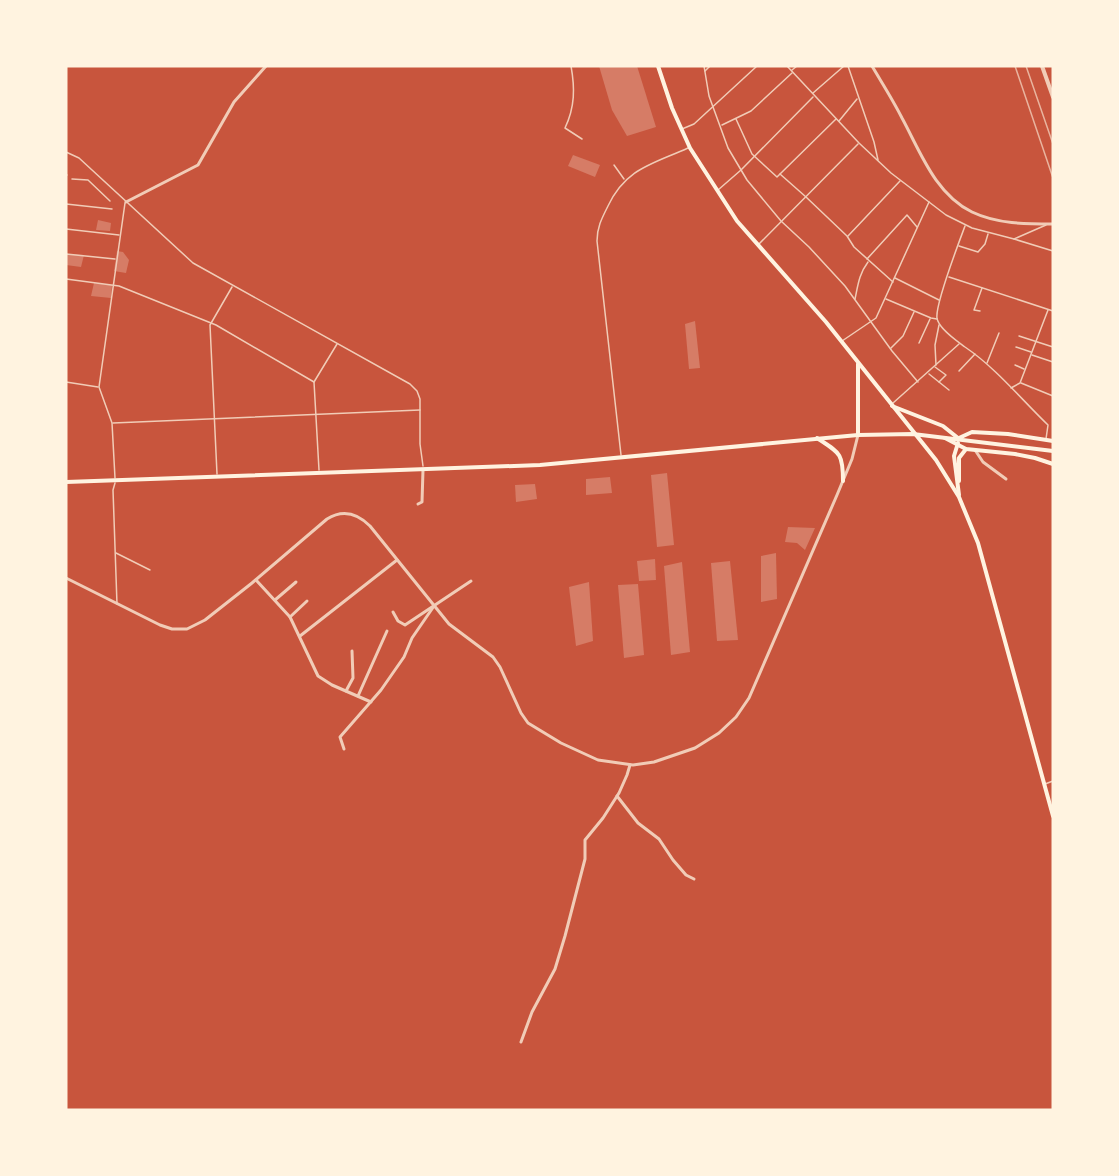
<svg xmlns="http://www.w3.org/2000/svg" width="1119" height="1176" font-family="Cabin,sans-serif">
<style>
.building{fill:#d67c66}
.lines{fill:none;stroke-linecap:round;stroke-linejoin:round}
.service{stroke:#f1ccb7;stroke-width:1.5}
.minor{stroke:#f1ccb7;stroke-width:3}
.tertiary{stroke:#f1ccb7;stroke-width:4}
.secondary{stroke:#fff3e0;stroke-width:4}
.rail{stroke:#e9b49f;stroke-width:1.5}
</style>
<rect width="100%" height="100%" fill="#c8553d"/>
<g class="building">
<path d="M 599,66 L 637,66 L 656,127 L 627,136 L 612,110 Z"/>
<path d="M 573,155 L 600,165 L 595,177 L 568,166 Z"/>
<path d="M 98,220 L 111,223 L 110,231 L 96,230 Z"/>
<path d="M 117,251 L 123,252 L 129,260 L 126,273 L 114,271 Z"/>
<path d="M 66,254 L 84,255 L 81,267 L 66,265 Z"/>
<path d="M 94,283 L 112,285 L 111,298 L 91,296 Z"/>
<path d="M 695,321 L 700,368 L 689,369 L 685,324 Z"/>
<path d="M 667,473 L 674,545 L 657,547 L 651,475 Z"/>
<path d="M 610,477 L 612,493 L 586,495 L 586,479 Z"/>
<path d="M 535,484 L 537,499 L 516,502 L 515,485 Z"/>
<path d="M 788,527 L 815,528 L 805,550 L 797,543 L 785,542 Z"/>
<path d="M 776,553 L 777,599 L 761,602 L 761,556 Z"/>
<path d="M 655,559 L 656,580 L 639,581 L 637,561 Z"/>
<path d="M 730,561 L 738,640 L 717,641 L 711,563 Z"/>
<path d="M 682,562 L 690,652 L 671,655 L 664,566 Z"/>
<path d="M 589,582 L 593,641 L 576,646 L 569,587 Z"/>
<path d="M 638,584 L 644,655 L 624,658 L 618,585 Z"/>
</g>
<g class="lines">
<g class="service">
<path d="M 571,66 C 575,88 575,107 565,128 L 582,139"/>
<path d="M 704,66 L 709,96 L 728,148 L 747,180 L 781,221 L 809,247 L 845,286 L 892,351 L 918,382"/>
<path d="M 787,66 L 859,143 L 891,173 L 946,215 L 972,228 L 1014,239 L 1046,225"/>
<path d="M 848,66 L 874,142 L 878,160"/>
<path d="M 792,70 L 797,66"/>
<path d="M 705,71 L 710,66"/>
<path d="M 813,93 L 844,66"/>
<path d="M 736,119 L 752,154 L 777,177 L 780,174 L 806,197 L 847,236 L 854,247 L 893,282"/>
<path d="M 839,121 L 857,99"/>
<path d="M 722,125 L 751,111 L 792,73"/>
<path d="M 682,129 L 694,124 L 757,66"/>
<path d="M 66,152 L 79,158 L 193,263 L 410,384 L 417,391 L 420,399 L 420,444 L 423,466"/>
<path d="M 614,165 L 624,179"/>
<path d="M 780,174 L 836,119"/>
<path d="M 66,175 L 67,175"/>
<path d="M 72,179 L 88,180 L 110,201"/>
<path d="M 718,190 L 741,170 L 813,97"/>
<path d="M 66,204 L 112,209"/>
<path d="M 965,226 C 959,242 935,305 937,318 C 938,328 957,341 965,347 C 996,368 1021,399 1048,425 L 1046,439"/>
<path d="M 66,229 L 119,235"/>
<path d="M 848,236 L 900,181"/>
<path d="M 1014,239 L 1053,251"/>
<path d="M 758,245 L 858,144"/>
<path d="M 959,246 L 978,252 L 985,244 L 988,234"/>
<path d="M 66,254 L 115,259"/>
<path d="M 867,259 L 907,215 L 917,227"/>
<path d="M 949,277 L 1053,311"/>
<path d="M 895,278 L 939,300"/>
<path d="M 66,279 L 119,286 L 216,325 L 314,382"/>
<path d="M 855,299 C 858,285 859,274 868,262"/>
<path d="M 886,299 L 931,318 L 937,319"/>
<path d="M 980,311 L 974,310 L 982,288"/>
<path d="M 1019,336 L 1053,347"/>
<path d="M 842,341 L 876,318 L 929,202"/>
<path d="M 919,343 L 930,319"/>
<path d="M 1016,347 L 1031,352"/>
<path d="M 891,348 L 903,336 L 914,312"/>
<path d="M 1032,355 L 1053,362"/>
<path d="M 987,363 L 999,333"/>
<path d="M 936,365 L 935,345 L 939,325"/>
<path d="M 1015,365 L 1024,369"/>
<path d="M 935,367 L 946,375 L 939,382"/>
<path d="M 959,371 L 975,354"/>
<path d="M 929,374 L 949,390"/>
<path d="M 66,382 L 98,387"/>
<path d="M 1021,383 L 1053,396"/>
<path d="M 1011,388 L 1020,383 L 1048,310"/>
<path d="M 893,403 L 959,344"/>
<path d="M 113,423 L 420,410"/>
<path d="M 621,455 L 597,241 C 597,227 602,218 608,206 C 626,168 653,164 688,148"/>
<path d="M 319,470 L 314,382 L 337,344"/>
<path d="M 217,474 L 210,325 L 232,287"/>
<path d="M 115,478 L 112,423 L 99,387 L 125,203"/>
<path d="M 115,483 L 113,490 L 117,604"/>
<path d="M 116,553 L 150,570"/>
<path d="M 1045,784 L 1053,781"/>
</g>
<g class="minor">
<path d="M 872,66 C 882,83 893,100 902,118 C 920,151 935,194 972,212 C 997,224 1026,224 1053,224"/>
<path d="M 126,202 L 198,165 L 234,102 L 266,66"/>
<path d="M 975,450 L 983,462 L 1006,479"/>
<path d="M 418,504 L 422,502 L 423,470"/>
<path d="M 66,578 L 160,625 L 172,629 L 187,629 L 205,620 L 252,583 L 327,519 C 343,509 357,513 370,526 L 449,624 L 493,657 L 500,667 L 521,713 L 528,723 L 561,743 L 598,760 L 633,765 L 654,762 L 695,748 L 719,733 L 736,717 L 749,698 L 837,495 L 852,459 L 858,435"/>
<path d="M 256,580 L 290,617 L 318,676 L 332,685 L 371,702"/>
<path d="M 275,600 L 296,582"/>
<path d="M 393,612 L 398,621 L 405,625 L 471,581"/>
<path d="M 290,617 L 307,601"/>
<path d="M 300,636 L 397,560"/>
<path d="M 346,691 L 353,678 L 352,651"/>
<path d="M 358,696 L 387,631"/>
<path d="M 344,749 L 340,737 L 381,690 L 404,657 L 412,638 L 434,606"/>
<path d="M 617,796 L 638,823 L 659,839 L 673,860 L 686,875 L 694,879"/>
<path d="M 521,1042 L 532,1012 L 555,969 L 565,936 L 585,859 L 585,840 L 603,818 L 619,793 L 627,775 L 630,765"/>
</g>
<path class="tertiary" d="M 1042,66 L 1053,97"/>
<g class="secondary">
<path d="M 658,66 L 672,108 L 690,148 L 737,221 L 826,322 L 936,460 L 959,497 L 978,543 L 1053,816"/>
<path d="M 858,364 L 858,435"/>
<path d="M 892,406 L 943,426 L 958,438"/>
<path d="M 817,438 C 840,453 843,453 843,481"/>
<path d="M 945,438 L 966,449 L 1015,454 L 1035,458 L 1053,464"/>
<path d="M 959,438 L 972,432 L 1008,434 L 1053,441"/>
<path d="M 958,443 L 954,456 L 959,495"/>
<path d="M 959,481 L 959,458 L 966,449"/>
<path d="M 66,482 L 540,465 L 858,435 L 913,434 L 1053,451"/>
</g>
<g class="rail">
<path d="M 1015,66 L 1053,178"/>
<path d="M 1026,66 L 1053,144"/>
</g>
</g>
<rect width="1119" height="1176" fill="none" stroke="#fff3e0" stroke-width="135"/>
</svg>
